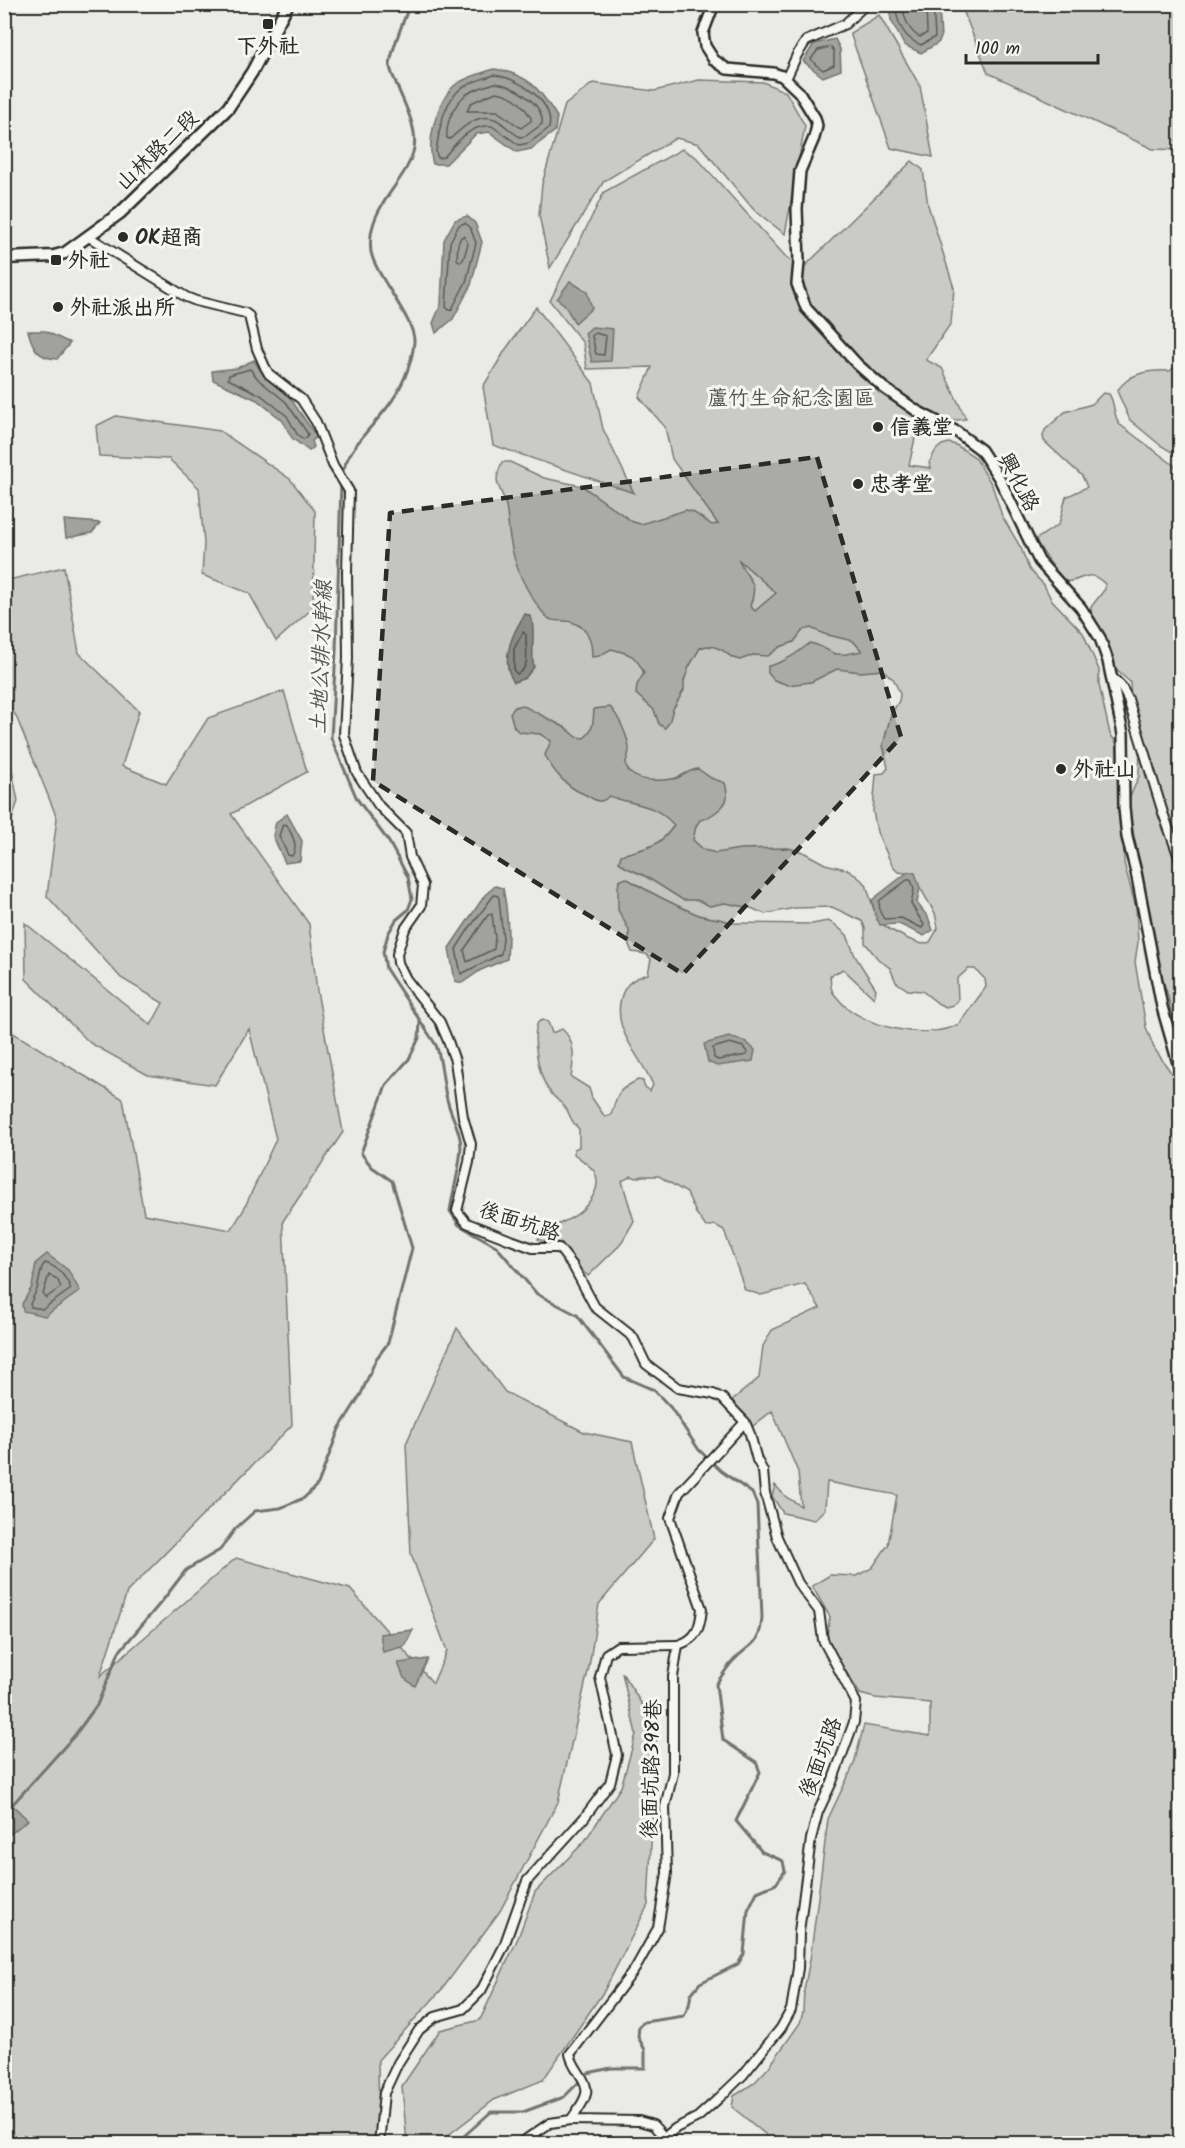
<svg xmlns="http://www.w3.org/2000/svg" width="1185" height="2148" font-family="Kalam,'LXGW WenKai TC',sans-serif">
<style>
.green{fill:#cacac7;stroke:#7a7a79;stroke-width:1.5;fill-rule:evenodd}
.water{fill:#a1a19e;stroke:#727270;stroke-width:1.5}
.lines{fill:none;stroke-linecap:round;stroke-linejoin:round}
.shore{stroke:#5a5a59;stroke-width:1.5}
.stream{stroke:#727270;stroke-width:3}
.minor-casing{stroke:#2b2b2b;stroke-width:12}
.tertiary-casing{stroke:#2b2b2b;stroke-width:14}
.secondary-casing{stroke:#2b2b2b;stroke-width:15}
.minor{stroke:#f6f6f2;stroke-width:8}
.tertiary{stroke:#f6f6f2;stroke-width:9}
.secondary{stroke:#f6f6f2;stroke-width:10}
.marked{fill:#2b2b2b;fill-opacity:0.2;stroke:#2b2b2b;stroke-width:4.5;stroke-dasharray:12 8;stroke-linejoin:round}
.poi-dot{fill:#2b2b2b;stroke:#f6f6f2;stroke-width:2}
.labels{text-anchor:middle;stroke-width:6;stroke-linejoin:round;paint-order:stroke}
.poi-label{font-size:21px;font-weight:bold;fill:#2b2b2b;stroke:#f6f6f2;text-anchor:start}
.street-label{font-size:21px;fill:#2b2b2b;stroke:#f6f6f2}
.park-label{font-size:21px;fill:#535352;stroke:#f6f6f2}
.water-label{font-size:22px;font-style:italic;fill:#545453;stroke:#f6f6f2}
</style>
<rect width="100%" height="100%" fill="#eaeae6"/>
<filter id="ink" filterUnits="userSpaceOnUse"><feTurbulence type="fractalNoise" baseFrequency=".0167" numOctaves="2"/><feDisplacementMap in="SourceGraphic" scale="12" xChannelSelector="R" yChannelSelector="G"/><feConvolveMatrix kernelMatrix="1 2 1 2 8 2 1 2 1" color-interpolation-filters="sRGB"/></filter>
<g filter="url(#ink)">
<g class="green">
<path d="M 961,5 L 1180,5 L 1180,150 L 1153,149 L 988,73 Z"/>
<path d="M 879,15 L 920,86 L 933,157 L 891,148 L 850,33 Z"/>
<path d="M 699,80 L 763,82 L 786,92 L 805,126 L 785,234 L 754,210 L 699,144 L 676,138 L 604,181 L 550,268 L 539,215 L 542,184 L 565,105 L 593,83 L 654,91 Z"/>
<path d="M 682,149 L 696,157 L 786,257 L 802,269 L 912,161 L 923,170 L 928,205 L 954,288 L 951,323 L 926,360 L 942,368 L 966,419 L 918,425 L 909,465 L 931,468 L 929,463 L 936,450 L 942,445 L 949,443 L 956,445 L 975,457 L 992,485 L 1002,516 L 1021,548 L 1029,569 L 1044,585 L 1051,599 L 1083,633 L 1099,670 L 1099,685 L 1110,734 L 1116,742 L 1118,754 L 1119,787 L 1123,819 L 1124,863 L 1136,908 L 1138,942 L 1135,962 L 1146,1027 L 1154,1048 L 1172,1074 L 1180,1091 L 1180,2143 L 770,2143 L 765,2134 L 732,2107 L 734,2096 L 754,2083 L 769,2067 L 800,2023 L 803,2012 L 804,1990 L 810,1960 L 828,1819 L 854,1764 L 864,1725 L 930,1736 L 930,1703 L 875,1698 L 860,1694 L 833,1651 L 827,1634 L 830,1617 L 812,1586 L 830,1575 L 856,1576 L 872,1568 L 888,1545 L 897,1495 L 827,1482 L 825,1509 L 814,1520 L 783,1513 L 772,1496 L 775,1485 L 786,1497 L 801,1506 L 798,1472 L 772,1411 L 753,1426 L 732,1400 L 759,1378 L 763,1346 L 772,1330 L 820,1308 L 805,1284 L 761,1295 L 745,1290 L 724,1230 L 715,1225 L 706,1227 L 696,1213 L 687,1193 L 659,1176 L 642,1176 L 637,1178 L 631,1176 L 622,1181 L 634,1221 L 620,1245 L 588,1276 L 575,1265 L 562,1243 L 542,1241 L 538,1239 C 549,1224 569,1223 581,1211 C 591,1201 602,1187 595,1173 C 592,1166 580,1159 574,1154 L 574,1149 L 579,1147 L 579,1129 C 572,1123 571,1118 567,1110 C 563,1103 555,1099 551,1093 C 539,1080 531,1037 538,1022 L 543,1020 L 548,1022 L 552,1033 L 562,1029 C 576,1041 574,1060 571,1077 L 589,1088 L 592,1098 L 605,1117 L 611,1115 C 618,1093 616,1091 638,1080 L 643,1081 L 644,1086 L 650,1091 L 653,1085 C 641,1056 612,1031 621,998 C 625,983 634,978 648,974 L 651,959 L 646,954 L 632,952 L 629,945 L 629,930 L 618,910 L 618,888 L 619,881 L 626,878 C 649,892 674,905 699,915 C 710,919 722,917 731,923 L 812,924 L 828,921 L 834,924 L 847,935 L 855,956 L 876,989 L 874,998 L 843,969 L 830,976 C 831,980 830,986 832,990 C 833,994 838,998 840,1001 C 864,1028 927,1041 959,1024 L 986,987 L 985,979 L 975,969 L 968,969 L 957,979 L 958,1000 L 953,1005 L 946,1007 L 939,1004 L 922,991 L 908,990 L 896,982 L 890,968 L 878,959 L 865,943 L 865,928 L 862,921 L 832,907 L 795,908 L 765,914 L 751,908 L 725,903 L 710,906 L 697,900 L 683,900 L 645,876 L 625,867 L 619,862 L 621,855 C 647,848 660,847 674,825 C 653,802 636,806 609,796 C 599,806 595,799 584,794 C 568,788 553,772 545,755 L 551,741 L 540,734 L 519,732 L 514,727 L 510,713 L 515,707 L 522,705 L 566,728 L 577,737 L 584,738 C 594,730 593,721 594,709 L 610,707 C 618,715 629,738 629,750 C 629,754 626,759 626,764 C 629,783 659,781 672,779 C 681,778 688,770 698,769 L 711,778 L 725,783 C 726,787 728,794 727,798 C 725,808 709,818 700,820 L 696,826 L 693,840 L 704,850 L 716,853 L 740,849 L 788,848 L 803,852 L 825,864 L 849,870 L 866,884 L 877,920 L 889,929 L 908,939 L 922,944 L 930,942 L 938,928 L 935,913 L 912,874 L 898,872 L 893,867 L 877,832 L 873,811 L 876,774 L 884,773 L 888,768 L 883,745 L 891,714 L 899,701 L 900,694 L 894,680 L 883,670 L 861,672 L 837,669 L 811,682 L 788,685 L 774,680 L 768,673 L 768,666 C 784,663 797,653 810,643 C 822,645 823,649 833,653 C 841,657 854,652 862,651 L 853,641 L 824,634 L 811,628 L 803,630 L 794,642 L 780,647 L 768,656 L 753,655 L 740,660 L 733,658 L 722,650 L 715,647 L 707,646 L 700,648 L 689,667 L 684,681 L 684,690 L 673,709 L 669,723 L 665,728 L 659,724 L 654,710 L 636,694 L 637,685 L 644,673 C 635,654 630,654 611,649 L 599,656 L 592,657 C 592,642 589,629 574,623 C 563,618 552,625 544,614 C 526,592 514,566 510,538 C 508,528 508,516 506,506 C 501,483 491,488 502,462 L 510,462 L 544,478 L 582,486 L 633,522 L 641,524 L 686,510 L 693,512 L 712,525 L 718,524 L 672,459 L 665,427 L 639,397 L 652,367 L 587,369 L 583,343 L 550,301 L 604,192 ZM 739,560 L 776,593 L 755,611 L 750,606 C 760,578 747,583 739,560 Z"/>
<path d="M 536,307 L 593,383 L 603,429 L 634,493 L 493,445 L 483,387 L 506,349 Z"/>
<path d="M 1180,362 L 1180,457 L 1160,445 L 1130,420 L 1117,391 C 1130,372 1149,370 1170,371 Z"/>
<path d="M 1103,393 L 1109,394 C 1115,402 1113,414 1119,424 L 1175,466 L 1180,472 L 1180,1045 L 1175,1031 L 1168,996 L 1154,953 L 1140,864 L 1127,804 L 1139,776 L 1140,749 L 1131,705 L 1130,682 L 1114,668 L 1099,625 L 1091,612 L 1091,607 L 1105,589 L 1105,584 C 1085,565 1082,585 1062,581 L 1035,540 L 1059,524 L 1066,497 L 1087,487 L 1082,476 L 1044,441 L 1043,436 L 1045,430 L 1065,412 L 1092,404 Z"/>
<path d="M 116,416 L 220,431 L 290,479 L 315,511 L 313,608 L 276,641 L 249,593 L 202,575 L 204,543 L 199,488 L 169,459 L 99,456 L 96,426 Z"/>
<path d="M 64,567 L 79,653 L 139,711 L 122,766 L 166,784 L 208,718 L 284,691 L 307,772 L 231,814 L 309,924 L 317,991 L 343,1132 L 283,1221 L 292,1425 L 127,1592 L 100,1676 L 236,1558 L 350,1589 L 433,1683 L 447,1651 L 411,1554 L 406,1444 L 457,1328 L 505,1392 L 584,1432 L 632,1442 L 654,1539 L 599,1604 L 589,1667 L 558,1802 L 500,1911 L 443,1988 L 378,2060 L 379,2143 L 5,2143 L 5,1028 L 123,1099 L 144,1214 L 231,1230 L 243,1211 L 276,1139 L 249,1029 L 215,1085 L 148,1075 L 90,1043 L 26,979 L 25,923 L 151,1025 L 163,1003 L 121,978 L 47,896 L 57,818 L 16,716 L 5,700 L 4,581 Z"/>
<path d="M 5,749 L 10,761 L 18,801 L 5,840 Z"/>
<path d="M 622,1673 L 657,1728 L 648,1905 L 604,1991 L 543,2080 L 494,2100 L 438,2143 L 407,2143 L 402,2086 L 440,2030 L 480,2020 L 518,1938 L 535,1892 L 584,1842 L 621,1787 L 636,1734 Z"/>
</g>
<g class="water">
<path d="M 889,5 L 939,5 L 941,38 L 938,43 L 921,53 L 904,45 L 891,20 Z"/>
<path d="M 835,39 L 840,49 L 841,70 L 823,77 L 803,61 L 814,44 Z"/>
<path d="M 494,69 C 529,74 540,89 557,117 L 555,131 L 531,149 L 517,152 L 489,132 L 476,134 L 446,164 L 433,164 C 426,142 437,101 455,85 C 466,77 482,73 494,69 Z"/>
<path d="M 467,216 L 475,223 L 482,242 L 471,285 L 453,319 L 436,333 L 433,323 L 441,304 L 444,240 L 455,220 Z"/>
<path d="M 570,281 L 587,292 L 592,308 L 575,323 L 564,304 L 557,299 Z"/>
<path d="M 592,327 L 613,329 L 611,361 L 592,362 L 585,333 Z"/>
<path d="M 28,331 L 45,331 L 70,343 L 57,359 C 38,358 33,349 28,331 Z"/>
<path d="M 254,360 L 264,376 L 290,398 L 317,437 L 312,441 L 314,447 L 309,451 L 292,438 L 282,420 L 257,400 L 213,380 L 212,371 L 237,368 Z"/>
<path d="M 64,520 L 100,523 L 92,533 L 66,538 Z"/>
<path d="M 525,614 L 529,615 C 537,624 530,652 534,667 L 525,678 L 514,682 C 499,661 512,634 525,614 Z"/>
<path d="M 287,814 L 302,841 L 300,861 L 285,863 L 273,836 L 276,822 Z"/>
<path d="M 908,872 L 915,873 L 920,888 L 917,903 L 928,917 L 933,930 L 924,936 L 899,924 L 880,925 L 875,914 L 872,900 Z"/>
<path d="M 495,886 L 503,888 C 508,912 509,935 507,959 L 481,970 L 462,983 L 455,981 L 449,948 L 485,895 Z"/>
<path d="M 729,1037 L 746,1042 L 755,1050 L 753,1061 L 717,1066 L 708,1062 L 704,1044 Z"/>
<path d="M 47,1254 L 68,1270 L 80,1291 L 45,1316 L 23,1311 L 22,1304 L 32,1287 L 36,1263 Z"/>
<path d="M 413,1630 L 405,1646 L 383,1652 L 380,1634 Z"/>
<path d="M 428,1659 L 415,1686 L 404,1678 L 398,1663 Z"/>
<path d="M 6,1799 L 28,1820 L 5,1838 L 4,1801 Z"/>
</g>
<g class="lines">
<g class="shore">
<path d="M 895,4 C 897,23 903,38 921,45 L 935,37 L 933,4"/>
<path d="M 902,4 C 904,17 908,32 920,37 L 927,33 L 926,4"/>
<path d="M 831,47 L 834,51 L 834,65 L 823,70 L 816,65 L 811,59 L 818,50 Z"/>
<path d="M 494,75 C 517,77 555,101 549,128 L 529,143 L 519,145 L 492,126 C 470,124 457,142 444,157 L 438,158 L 436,152 C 439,131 442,106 459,90 C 468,82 483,79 494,75 Z"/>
<path d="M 495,83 C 512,84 545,104 542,124 L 526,136 L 520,137 C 512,133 505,125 497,120 C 479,111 462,128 450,139 L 447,138 C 445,124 455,102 467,94 C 475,89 485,86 495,83 Z"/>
<path d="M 496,92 C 513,94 523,104 531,118 L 531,121 L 521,128 L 497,111 L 467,111 L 471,103 Z"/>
<path d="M 465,223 L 470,227 L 476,243 L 466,282 L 452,309 L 449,310 L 446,307 L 450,242 L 459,225 Z"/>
<path d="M 464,236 L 468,244 L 463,260 L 460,262 L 457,259 L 458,244 L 461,237 Z"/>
<path d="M 595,333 L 606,336 L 604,355 L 596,354 L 592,336 Z"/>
<path d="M 250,369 L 259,380 L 286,402 L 308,434 L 306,438 L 303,439 L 297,434 L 287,416 L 261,395 L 228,379 L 229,375 Z"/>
<path d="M 523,632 L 526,635 C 525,648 532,668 517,674 L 514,671 L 514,649 Z"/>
<path d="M 283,824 L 287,825 C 292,836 299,845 292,856 L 288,855 L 279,836 Z"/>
<path d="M 907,880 L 911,880 L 914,889 L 911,904 L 924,925 L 922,928 L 901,918 L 884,919 L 880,912 L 879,901 Z"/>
<path d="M 494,895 L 498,896 L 499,899 L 503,939 L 501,954 L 461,974 L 456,949 L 468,930 Z"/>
<path d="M 492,914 L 495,938 L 494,949 L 467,962 L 464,950 L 488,915 Z"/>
<path d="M 730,1043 L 743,1047 L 747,1052 L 747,1055 L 718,1060 L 714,1058 L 713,1048 Z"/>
<path d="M 45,1263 C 58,1266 66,1277 71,1289 L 43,1309 L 31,1307 L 30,1304 L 37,1289 L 42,1267 Z"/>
<path d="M 49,1275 L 57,1279 L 61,1287 L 46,1298 L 43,1294 Z"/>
</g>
<g class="stream">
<path d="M 342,476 C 346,450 371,428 386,409 C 401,390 412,365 414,342 C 416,321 375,275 371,252 C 365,206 407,184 414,148 C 418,127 403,102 396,83 C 394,78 390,71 390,65 C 391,50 404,20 410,4"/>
<path d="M 341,483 L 336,651 L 331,738 L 357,799 L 389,842 L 408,877 L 412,899 L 408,910 L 396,920 L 388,934 L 383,952 L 386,969 L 436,1045 C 443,1064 442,1084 448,1103 C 452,1118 461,1131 461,1147 C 460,1169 453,1190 450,1211 L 459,1225 L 496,1246 L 537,1294 L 577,1315 L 624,1377 L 654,1390 L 671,1408 L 699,1450 L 721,1471 L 752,1493 L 757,1504 L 762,1617 C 760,1646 751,1642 734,1660 C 727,1667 722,1676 716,1684 L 723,1740 L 756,1762 L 760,1772 L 736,1821 L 762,1852 L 783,1861 L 785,1871 L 776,1884 L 757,1892 L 748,1910 L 744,1954 L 738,1964 L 700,1983 L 691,1994 L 689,2005 L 684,2016 L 644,2022 L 639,2026 L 638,2037 L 645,2050 L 645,2068 L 611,2068 L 588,2073 L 564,2097 L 523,2112 L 491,2112 L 455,2144"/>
<path d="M 12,1805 L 75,1735 L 97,1705 L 119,1652 L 163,1600 L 186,1570 L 220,1550 L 235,1529 L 255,1511 L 280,1508 L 304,1498 L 318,1484 L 339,1429 L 361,1394 L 376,1359 L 388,1343 L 412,1248 L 392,1181 L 372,1167 L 361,1153 L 386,1085 L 409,1059 L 419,1038 L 420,1022"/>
</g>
<g class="minor-casing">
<g id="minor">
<path d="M 786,79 L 797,55 L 806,41 L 845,24 L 866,4"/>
<path d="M 89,237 L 186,297 L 196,301 L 245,313 L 249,316 L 257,349 L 265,367 L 269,374 L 301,399 L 316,422 L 333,465 L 349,491 L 347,572 L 348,658 L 344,735 L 357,773 L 379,806 L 406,833 L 410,857 L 423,885 L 421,906 L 405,929 L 397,954 L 398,963 L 406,979 L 440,1022 L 448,1041 L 455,1061 L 463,1117 L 471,1144 L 469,1162 L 457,1211 L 467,1223 L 508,1239 L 533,1248 L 559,1248 L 573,1266 L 595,1307 L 633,1337 L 646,1364 L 678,1388 L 713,1394 L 722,1398 L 745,1422 L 750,1434 L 757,1460 L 763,1471 L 765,1493 L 777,1537 L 798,1583 L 819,1611 L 823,1640 L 856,1702 L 854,1722 L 832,1782 L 818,1812 L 811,1839 L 799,1932 L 798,1968 L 791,2010 L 781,2028 L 743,2075 L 718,2099 L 698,2117 L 676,2128 L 656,2144"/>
<path d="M 1112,677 L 1121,686 L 1128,699 L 1163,813 L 1180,860"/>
<path d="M 664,2137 L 653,2125 L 639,2121 L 571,2120 C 576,2112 584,2103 586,2094 C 589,2080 572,2068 570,2054 L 635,1969 L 658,1928 L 667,1873 L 665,1807 L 673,1773 L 673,1677 L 678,1645 C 697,1639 700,1628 702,1609 L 670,1518 L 679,1493 L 745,1422"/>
<path d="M 379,2144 L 384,2093 L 398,2063 L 419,2030 L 435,2017 L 463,2009 L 481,1991 L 504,1946 L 527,1881 L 584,1818 L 610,1783 L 617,1755 L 600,1677 L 606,1654 L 618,1646 L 678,1645"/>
<path d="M 519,2144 L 550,2123 L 571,2120"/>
</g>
</g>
<g class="tertiary-casing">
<path id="tertiary" d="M 714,4 L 703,33 L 705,46 L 714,60 L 727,69 L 773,73 L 782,76 L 799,92 L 815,118 L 817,126 L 814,138 L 800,171 L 797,209 L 799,262 L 797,284 L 806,308 L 857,364 L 884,388 L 917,411 L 957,432 L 981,450 L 999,478 L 1039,561 L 1081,608 L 1100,638 L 1108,661 L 1123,734 L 1124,808 L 1127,837 L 1136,872 L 1162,1007 L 1180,1070"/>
</g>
<g class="secondary-casing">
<path id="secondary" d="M 4,258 L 54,256 L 65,253 L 120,213 L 228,108 L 252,72 L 288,4"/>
</g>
<use href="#minor" class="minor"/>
<use href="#tertiary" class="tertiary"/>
<use href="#secondary" class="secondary"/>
</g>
</g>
<path class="marked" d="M 817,457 L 901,737 L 683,974 L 373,781 L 390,513 Z"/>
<g class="poi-dot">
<rect x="262" y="18" width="12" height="12" rx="3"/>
<circle cx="123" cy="237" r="6"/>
<rect x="50" y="254" width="12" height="12" rx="3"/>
<circle cx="58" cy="307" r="6"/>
<circle cx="878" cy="427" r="6"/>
<circle cx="858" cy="484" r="6"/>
<circle cx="1061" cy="769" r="6"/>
</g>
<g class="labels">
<g class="poi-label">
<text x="268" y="53" text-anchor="middle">下外社</text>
<text x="135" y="244">OK超商</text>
<text x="68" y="267">外社</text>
<text x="70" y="314">外社派出所</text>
<text x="890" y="434">信義堂</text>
<text x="870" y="491">忠孝堂</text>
<text x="1073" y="776">外社山</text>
</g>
<g class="street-label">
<text transform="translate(157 150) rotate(-44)" y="7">山林路二段</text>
<text transform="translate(1019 482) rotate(62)" y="7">興化路</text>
<text transform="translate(520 1221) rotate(18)" y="7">後面坑路</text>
<text transform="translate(820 1757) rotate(-69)" y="7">後面坑路</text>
<text transform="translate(651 1769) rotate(-88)" y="7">後面坑路398巷</text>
</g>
<g class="park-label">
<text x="791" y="405">蘆竹生命紀念園區</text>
</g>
<g class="water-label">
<text transform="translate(320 657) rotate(-88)" y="8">土地公排水幹線</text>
</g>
</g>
<rect width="1185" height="2148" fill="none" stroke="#f6f6f2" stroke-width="24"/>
<rect x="12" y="12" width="1161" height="2124" fill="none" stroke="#2b2b2b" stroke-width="2" filter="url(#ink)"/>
<path d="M966 54v9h132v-9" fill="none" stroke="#2b2b2b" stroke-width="3"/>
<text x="975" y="54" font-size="18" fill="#2b2b2b" stroke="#f6f6f2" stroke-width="4.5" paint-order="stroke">100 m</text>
</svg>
